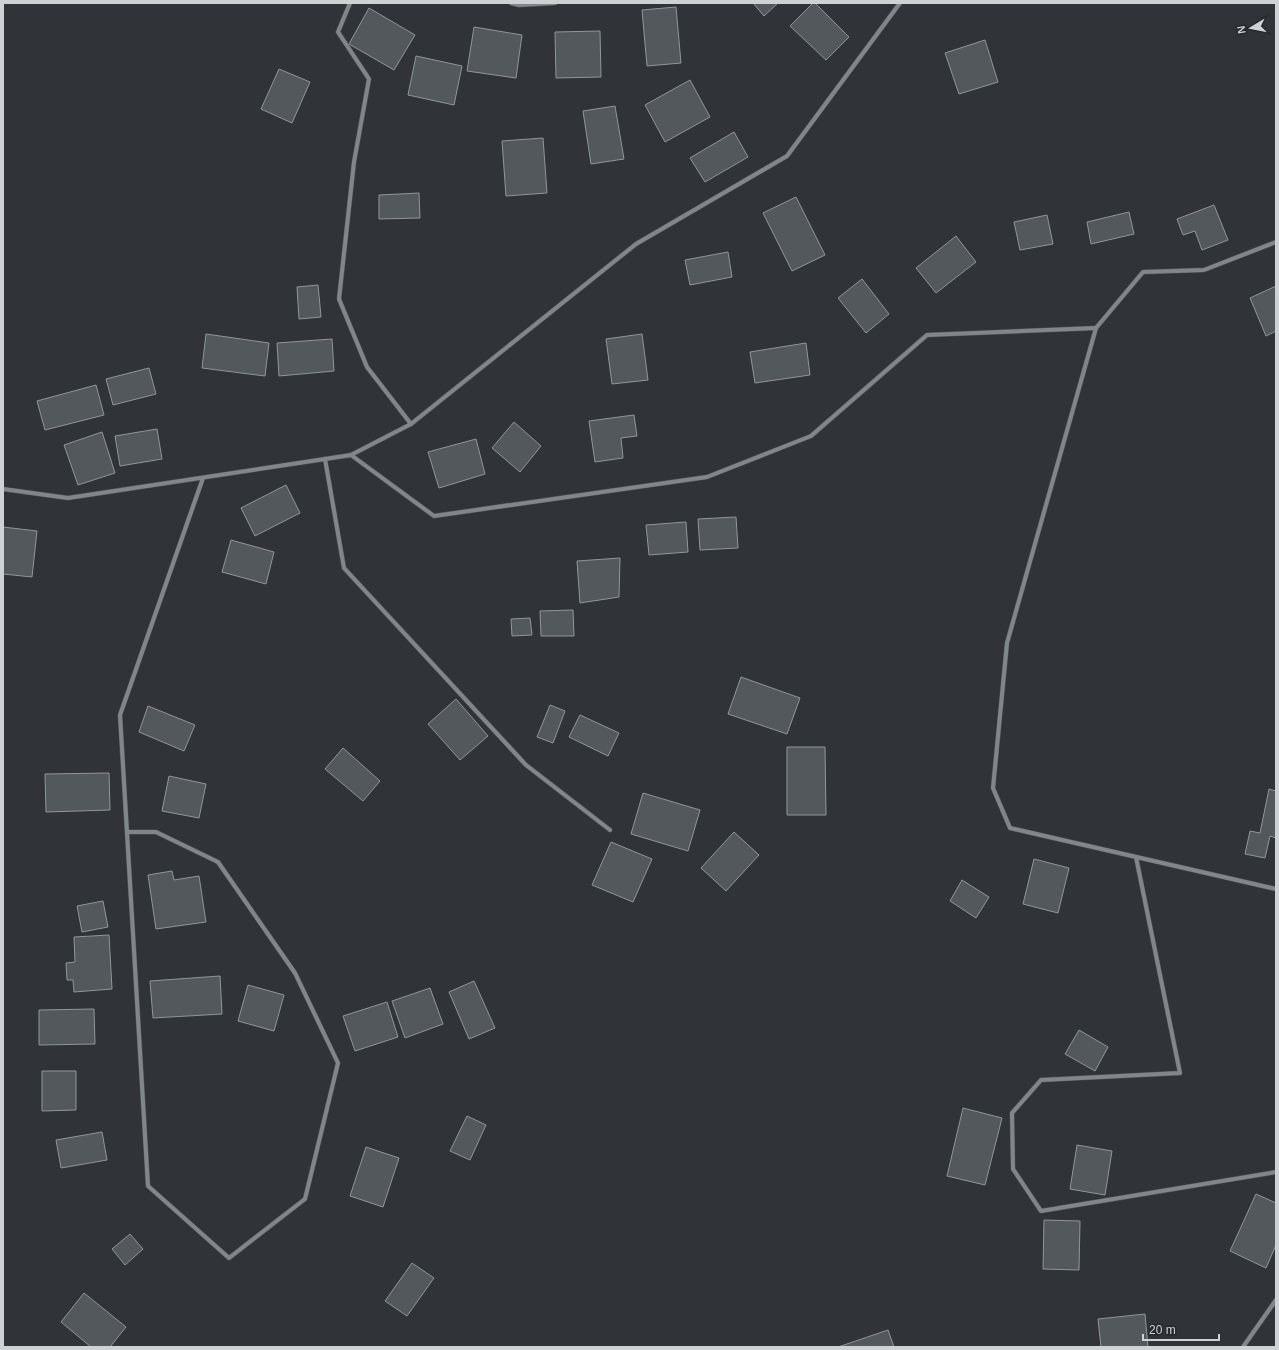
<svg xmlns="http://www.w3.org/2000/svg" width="1279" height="1350" font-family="Helvetica,sans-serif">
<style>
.building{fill:#53585c;stroke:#91969b}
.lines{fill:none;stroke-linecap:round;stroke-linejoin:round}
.minor-casing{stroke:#4f5355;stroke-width:5}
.minor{stroke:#81868a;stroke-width:4}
</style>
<rect width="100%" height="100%" fill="#303438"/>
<g class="building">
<path d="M 753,3 L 778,3 L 764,16 Z"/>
<path d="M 813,3 L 815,3 L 849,37 L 826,60 L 790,26 Z"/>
<path d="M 676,7 L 681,63 L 647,66 L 642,10 Z"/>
<path d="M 369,8 L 415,35 L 394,70 L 349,44 Z"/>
<path d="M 474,27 L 522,35 L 516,78 L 467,71 Z"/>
<path d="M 600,31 L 601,77 L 556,78 L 555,32 Z"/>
<path d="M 985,40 L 998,82 L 959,94 L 945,53 Z"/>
<path d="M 416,56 L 462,66 L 454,105 L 408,95 Z"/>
<path d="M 279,69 L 310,82 L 292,123 L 261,109 Z"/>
<path d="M 690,80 L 710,117 L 665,142 L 645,105 Z"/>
<path d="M 615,106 L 624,159 L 591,164 L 583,111 Z"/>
<path d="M 734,132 L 748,157 L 705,182 L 690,158 Z"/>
<path d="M 543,138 L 547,193 L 506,196 L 502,141 Z"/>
<path d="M 419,193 L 420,218 L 379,219 L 379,195 Z"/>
<path d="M 796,197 L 825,255 L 792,271 L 763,213 Z"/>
<path d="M 1214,205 L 1228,240 L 1202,250 L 1195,231 L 1183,235 L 1177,219 Z"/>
<path d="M 1129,212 L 1134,234 L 1091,244 L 1087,222 Z"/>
<path d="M 1047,215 L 1053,244 L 1020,250 L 1014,222 Z"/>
<path d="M 956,236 L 976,262 L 936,293 L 916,268 Z"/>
<path d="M 728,252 L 732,277 L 690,285 L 685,260 Z"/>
<path d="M 862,279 L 889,314 L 866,333 L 838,298 Z"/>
<path d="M 318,285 L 321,317 L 299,319 L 297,287 Z"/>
<path d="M 1276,286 L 1276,331 L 1266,336 L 1250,298 Z"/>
<path d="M 206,334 L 269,343 L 265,376 L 202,368 Z"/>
<path d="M 642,334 L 648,380 L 612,384 L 606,339 Z"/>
<path d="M 332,339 L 334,371 L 279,376 L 277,343 Z"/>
<path d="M 806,343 L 810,375 L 755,383 L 750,352 Z"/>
<path d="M 149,368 L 156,394 L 113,405 L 106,379 Z"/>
<path d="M 96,385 L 104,415 L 45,430 L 37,401 Z"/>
<path d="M 634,415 L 637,436 L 621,438 L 623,458 L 595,462 L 589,421 Z"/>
<path d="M 514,422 L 541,446 L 520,472 L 492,448 Z"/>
<path d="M 157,429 L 162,459 L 120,466 L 115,436 Z"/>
<path d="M 102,432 L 115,473 L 78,485 L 64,445 Z"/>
<path d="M 476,439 L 485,474 L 439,488 L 428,452 Z"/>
<path d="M 286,485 L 300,513 L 255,536 L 241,508 Z"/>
<path d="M 736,517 L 738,548 L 700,550 L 698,519 Z"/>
<path d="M 686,522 L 688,552 L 649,555 L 646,525 Z"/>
<path d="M 3,527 L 37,531 L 32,577 L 3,574 Z"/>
<path d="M 231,540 L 274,552 L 266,584 L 222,572 Z"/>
<path d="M 620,558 L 619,597 L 580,603 L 577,561 Z"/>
<path d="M 573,610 L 574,636 L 541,636 L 540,611 Z"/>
<path d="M 530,618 L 532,635 L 512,636 L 511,619 Z"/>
<path d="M 741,677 L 800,698 L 787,734 L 728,714 Z"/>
<path d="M 456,699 L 488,736 L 460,760 L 428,724 Z"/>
<path d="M 550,705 L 565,711 L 553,743 L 537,737 Z"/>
<path d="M 148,706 L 195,725 L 184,751 L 139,732 Z"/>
<path d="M 580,715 L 619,733 L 608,756 L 569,737 Z"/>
<path d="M 787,747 L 825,747 L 826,815 L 787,815 Z"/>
<path d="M 343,748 L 380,781 L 363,801 L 325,769 Z"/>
<path d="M 109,773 L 110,810 L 46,812 L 45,774 Z"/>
<path d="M 169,776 L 206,784 L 199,818 L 162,811 Z"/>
<path d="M 1269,789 L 1276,791 L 1276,838 L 1270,836 L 1265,858 L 1245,854 L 1250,831 L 1260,833 Z"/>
<path d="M 643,793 L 700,810 L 688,851 L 631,834 Z"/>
<path d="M 734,832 L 759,855 L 726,891 L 701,868 Z"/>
<path d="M 611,842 L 652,859 L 633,902 L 592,885 Z"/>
<path d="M 1034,859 L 1069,868 L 1058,913 L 1023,904 Z"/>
<path d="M 172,871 L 174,880 L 199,876 L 206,922 L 156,929 L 148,875 Z"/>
<path d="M 962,880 L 989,897 L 976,918 L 950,901 Z"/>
<path d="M 103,901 L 108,927 L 82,932 L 77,906 Z"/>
<path d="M 109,935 L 112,989 L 74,992 L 73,980 L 67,980 L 66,963 L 75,962 L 74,937 Z"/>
<path d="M 220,976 L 222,1014 L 153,1018 L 150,981 Z"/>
<path d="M 474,981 L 495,1028 L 469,1039 L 449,992 Z"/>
<path d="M 248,985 L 284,995 L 274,1031 L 238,1021 Z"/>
<path d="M 430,988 L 443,1024 L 405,1038 L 392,1001 Z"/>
<path d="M 387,1002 L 398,1037 L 355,1051 L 343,1016 Z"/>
<path d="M 94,1009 L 95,1044 L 39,1045 L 39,1010 Z"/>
<path d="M 1079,1030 L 1108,1047 L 1095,1071 L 1065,1054 Z"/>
<path d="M 42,1071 L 76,1071 L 76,1110 L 42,1111 Z"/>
<path d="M 963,1108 L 1002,1118 L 985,1185 L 947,1176 Z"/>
<path d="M 467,1116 L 486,1125 L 470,1160 L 450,1151 Z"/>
<path d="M 102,1132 L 107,1160 L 61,1168 L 56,1140 Z"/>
<path d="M 1077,1145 L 1112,1151 L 1105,1195 L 1070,1189 Z"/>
<path d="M 366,1147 L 399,1158 L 383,1207 L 350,1196 Z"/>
<path d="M 1256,1194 L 1276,1203 L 1276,1245 L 1266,1268 L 1230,1251 Z"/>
<path d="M 1044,1220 L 1080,1221 L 1079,1270 L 1043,1269 Z"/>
<path d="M 130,1234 L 143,1249 L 125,1265 L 112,1249 Z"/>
<path d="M 412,1263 L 434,1278 L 407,1316 L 385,1301 Z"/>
<path d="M 84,1293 L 126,1327 L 110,1347 L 91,1347 L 61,1322 Z"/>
<path d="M 1145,1314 L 1148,1347 L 1101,1347 L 1098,1319 Z"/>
<path d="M 888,1330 L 894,1347 L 838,1347 Z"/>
</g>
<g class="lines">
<g class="minor-casing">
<g id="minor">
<path d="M 511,3 L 519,5 L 555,3"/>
<path d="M 1276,242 L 1204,270 L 1143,272 L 1096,328 L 1007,643 L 993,788 L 1010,828 L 1276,889"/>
<path d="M 411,424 L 636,244 L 787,156 L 900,3"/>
<path d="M 351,455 L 434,516 L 707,477 L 811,436 L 927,335 L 1096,328"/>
<path d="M 325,459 L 344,568 L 526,765 L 610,830"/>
<path d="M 3,489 L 68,498 L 325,459 L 351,455 L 411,424 L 367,367 L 339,299 L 354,162 L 369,79 L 338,32 L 350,3"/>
<path d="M 127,832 L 156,832 L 218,862 L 295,973 L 338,1063 L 305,1199 L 229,1258 L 148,1186 L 120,715 L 203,478"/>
<path d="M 1136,857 L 1180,1073 L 1041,1080 L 1012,1113 L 1013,1169 L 1041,1211 L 1276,1172"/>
<path d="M 1243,1347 L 1276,1300"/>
</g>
</g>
<use href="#minor" class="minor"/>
</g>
<rect width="1279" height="1350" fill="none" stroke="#cfd2d4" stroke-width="8"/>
<g transform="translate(1251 28) rotate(260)" stroke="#262a2e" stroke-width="3" paint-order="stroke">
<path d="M0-3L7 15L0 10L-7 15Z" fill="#cfd2d4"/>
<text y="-6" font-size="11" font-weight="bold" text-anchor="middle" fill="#cfd2d4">N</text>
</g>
<path d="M1143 1334v6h76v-6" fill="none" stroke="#cfd2d4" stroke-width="2"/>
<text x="1149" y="1334" font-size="12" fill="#cfd2d4" stroke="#262a2e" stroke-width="3" paint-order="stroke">20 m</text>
</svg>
